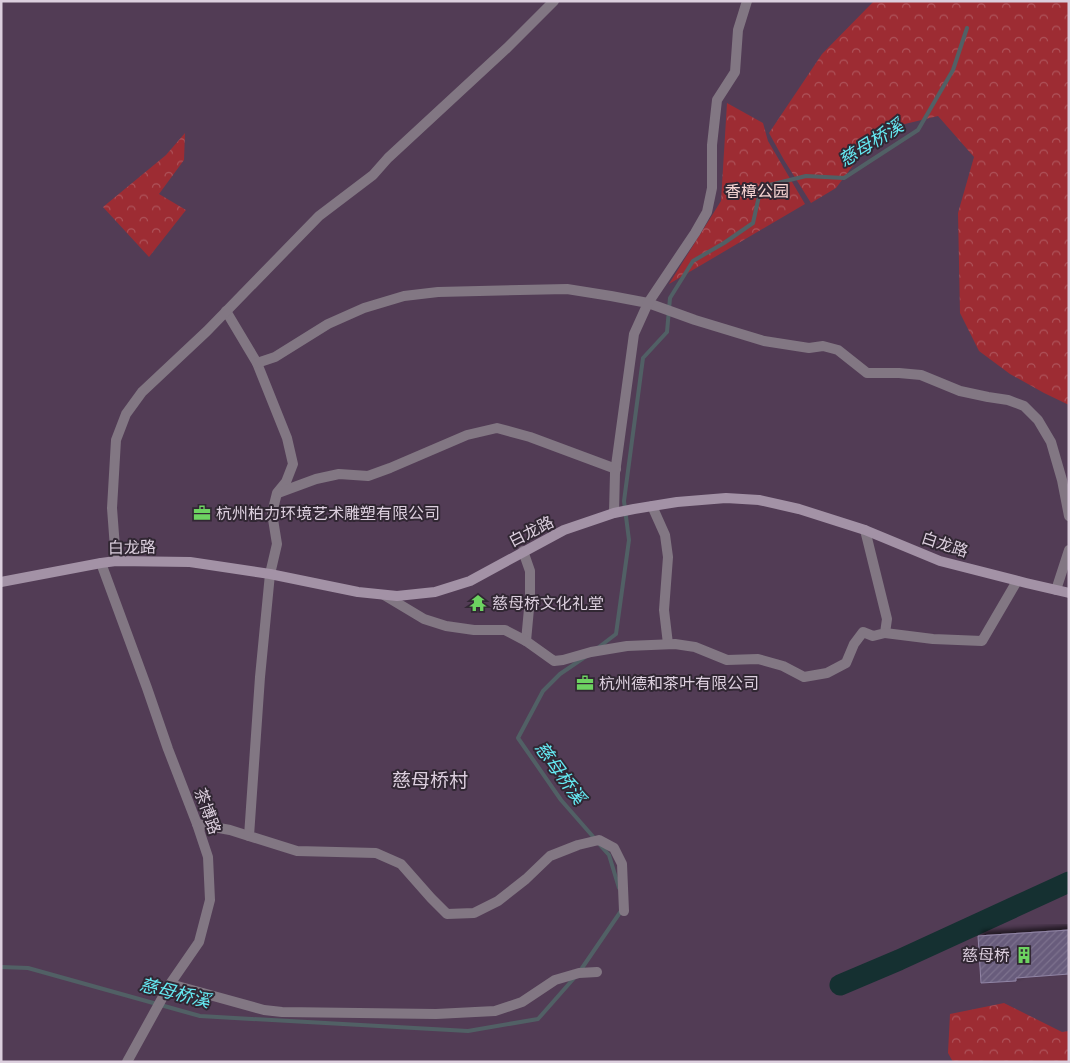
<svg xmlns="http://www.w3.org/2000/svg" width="1070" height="1063" font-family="Barlow,'Noto Sans SC',sans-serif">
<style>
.forest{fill:url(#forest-crowns)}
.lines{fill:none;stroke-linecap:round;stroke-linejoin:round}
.stream{stroke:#516065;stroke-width:4}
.river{stroke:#153031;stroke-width:21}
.building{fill:url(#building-hatch);stroke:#9185a6;filter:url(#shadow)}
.street{stroke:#827783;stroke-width:10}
.secondary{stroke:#a392a6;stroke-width:10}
.labels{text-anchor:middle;stroke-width:4;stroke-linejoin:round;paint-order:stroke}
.park-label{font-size:16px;fill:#f8d6d4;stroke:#312733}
.poi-label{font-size:16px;fill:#dccfde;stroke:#312733;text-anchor:start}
.street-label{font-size:16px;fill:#dccfde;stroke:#312733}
.water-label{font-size:18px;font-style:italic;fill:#65eaf3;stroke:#312733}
.quarter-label{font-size:19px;fill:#dccfde;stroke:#312733}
</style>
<defs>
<pattern id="forest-crowns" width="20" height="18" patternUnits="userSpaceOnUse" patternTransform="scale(1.25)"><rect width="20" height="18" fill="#9d2c33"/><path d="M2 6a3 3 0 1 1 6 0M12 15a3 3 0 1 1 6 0" fill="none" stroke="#ae535a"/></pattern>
<pattern id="building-hatch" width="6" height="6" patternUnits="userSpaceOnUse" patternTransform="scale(1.25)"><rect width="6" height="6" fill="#685c7c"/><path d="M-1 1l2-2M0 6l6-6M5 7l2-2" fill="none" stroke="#7d728e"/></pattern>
<filter id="shadow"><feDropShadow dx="4.5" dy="-4.5" stdDeviation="2.5" flood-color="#0009"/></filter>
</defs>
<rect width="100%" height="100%" fill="#523c55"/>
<g class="forest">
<path d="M 874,1 L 1069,1 L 1069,405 L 1044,393 L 1010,374 L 979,351 L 960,313 L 958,213 L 974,157 L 938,116 L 880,130 L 836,188 L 811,203 L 784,160 L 769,133 L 822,54 Z"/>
<path d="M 727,103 L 763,123 L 768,141 L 805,204 L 669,284 L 721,201 Z"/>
<path d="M 185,133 L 184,160 L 159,194 L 186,210 L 149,257 L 103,207 L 166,155 Z"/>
<path d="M 1004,1003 L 1062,1032 L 1069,1031 L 1069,1062 L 953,1062 L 948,1053 L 950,1014 Z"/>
</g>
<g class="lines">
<g class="stream">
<path d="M 599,647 L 616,634 L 629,540 L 624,501 L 643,358 L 667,332 L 670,298 L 693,261 L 724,243 L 753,223 L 761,187 L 806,176 L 844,178 L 918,130 L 953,70 L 967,28"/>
<path d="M 585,657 L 560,674 L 543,691 L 518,738 L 561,800 L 596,840"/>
<path d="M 600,845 L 609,855 L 619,888"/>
<path d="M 1,967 L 28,968 L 200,1016 L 468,1031 L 538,1019 L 575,977"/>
<path d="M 580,971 L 621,911"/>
</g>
<path class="river" d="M 840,985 L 899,960 L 1069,882"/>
</g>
<path class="building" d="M 1069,930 L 1069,974 L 1016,978 L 1016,981 L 981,983 L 978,936 Z"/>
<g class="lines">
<g class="street">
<path d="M 226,311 L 257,363 L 287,438 L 293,464 L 286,482 L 277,493 L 272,513 L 277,544 L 270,574 L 260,677 L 249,836"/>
<path d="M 257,363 L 275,357 L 328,324 L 364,308 L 404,296 L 438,292 L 567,289 L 611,296 L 648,303 L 695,320 L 764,341 L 809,348 L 823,346 L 838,350 L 867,373 L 899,373 L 921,375 L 960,391 L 988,397 L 1008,400 L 1024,406 L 1038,420 L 1051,442 L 1062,480 L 1069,516"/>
<path d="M 278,493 L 316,479 L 339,474 L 368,476 L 390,468 L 467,435 L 497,428 L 530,437 L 616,469"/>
<path d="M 652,506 L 665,535 L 668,557 L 664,610 L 668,644"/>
<path d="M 614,513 L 615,473 L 634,334 L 648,303 L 695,233 L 707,212 L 712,188 L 712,145 L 717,100 L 735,72 L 738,30 L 747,1"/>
<path d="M 523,551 L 530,571 L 530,598 L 526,641"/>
<path d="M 116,561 L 112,508 L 116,440 L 126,414 L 142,392 L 207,331 L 319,216 L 373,175 L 388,158 L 507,48 L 554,1"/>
<path d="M 101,563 L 147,688 L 168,749 L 197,824 L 208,857 L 210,900 L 199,942 L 170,984 L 127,1062"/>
<path d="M 1056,590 L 1069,550"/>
<path d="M 384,595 L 424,619 L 446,626 L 474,630 L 505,630 L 526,641 L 554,661 L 563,660 L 591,652 L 627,646 L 675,644 L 695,647 L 727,660 L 758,659 L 783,666 L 804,677 L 827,673 L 846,663 L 854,644 L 863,632 L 873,636 L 885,633 L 887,619 L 865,530"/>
<path d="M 885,633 L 933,639 L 982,641 L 1017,581"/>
<path d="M 197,824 L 230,830 L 297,851 L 376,853 L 401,864 L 431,898 L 447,914 L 474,913 L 498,901 L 526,879 L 550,856 L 578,845 L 599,840 L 614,848 L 622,864 L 624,911"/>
<path d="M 170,984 L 264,1010 L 282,1012 L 436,1014 L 495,1011 L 522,1002 L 555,980 L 579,973 L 597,972"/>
</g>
<path class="secondary" d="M 1,582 L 101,563 L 116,561 L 190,562 L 270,574 L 358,592 L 397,596 L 435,592 L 470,581 L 564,530 L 614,513 L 634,509 L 677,502 L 726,498 L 759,500 L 799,509 L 865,530 L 940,561 L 1026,583 L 1069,593"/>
</g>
<defs>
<g id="office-bare" transform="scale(1.35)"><path d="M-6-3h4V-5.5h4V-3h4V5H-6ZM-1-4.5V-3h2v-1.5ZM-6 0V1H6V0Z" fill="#6dd361" stroke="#312733" stroke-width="2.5" paint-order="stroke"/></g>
<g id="temple-bare" transform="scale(1.35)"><path d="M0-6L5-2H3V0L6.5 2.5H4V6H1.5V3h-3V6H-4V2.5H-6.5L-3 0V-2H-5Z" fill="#6dd361" stroke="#312733" stroke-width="2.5" paint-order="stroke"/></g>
<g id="building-bare" transform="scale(1.35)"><path d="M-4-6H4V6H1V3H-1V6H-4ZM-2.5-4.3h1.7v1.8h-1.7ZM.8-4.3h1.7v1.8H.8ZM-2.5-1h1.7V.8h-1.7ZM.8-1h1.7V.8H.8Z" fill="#6dd361" stroke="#312733" stroke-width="2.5" paint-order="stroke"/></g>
</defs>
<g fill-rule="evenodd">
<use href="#office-bare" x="202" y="513"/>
<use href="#temple-bare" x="478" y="603"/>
<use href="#office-bare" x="585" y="683"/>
<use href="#building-bare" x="1024" y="955"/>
</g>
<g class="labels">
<g class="park-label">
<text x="757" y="197">香樟公园</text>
</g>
<g class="poi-label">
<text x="216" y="519">杭州柏力环境艺术雕塑有限公司</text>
<text x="492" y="609">慈母桥文化礼堂</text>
<text x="599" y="689">杭州德和茶叶有限公司</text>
<text x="1010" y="961" text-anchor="end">慈母桥</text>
</g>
<g class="street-label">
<text transform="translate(531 531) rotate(-27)" y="6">白龙路</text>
<text transform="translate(945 544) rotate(18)" y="6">白龙路</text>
<text transform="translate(132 547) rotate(-1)" y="6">白龙路</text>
<text transform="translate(208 811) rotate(70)" y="6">茶博路</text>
</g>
<g class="water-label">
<text transform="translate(871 143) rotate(-32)" y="6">慈母桥溪</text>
<text transform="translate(560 773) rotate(54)" y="6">慈母桥溪</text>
<text transform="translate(175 993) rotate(14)" y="6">慈母桥溪</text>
</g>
<g class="quarter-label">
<text x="430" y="787">慈母桥村</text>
</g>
</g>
<rect width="1070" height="1063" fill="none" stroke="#dccfde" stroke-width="5"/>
</svg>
